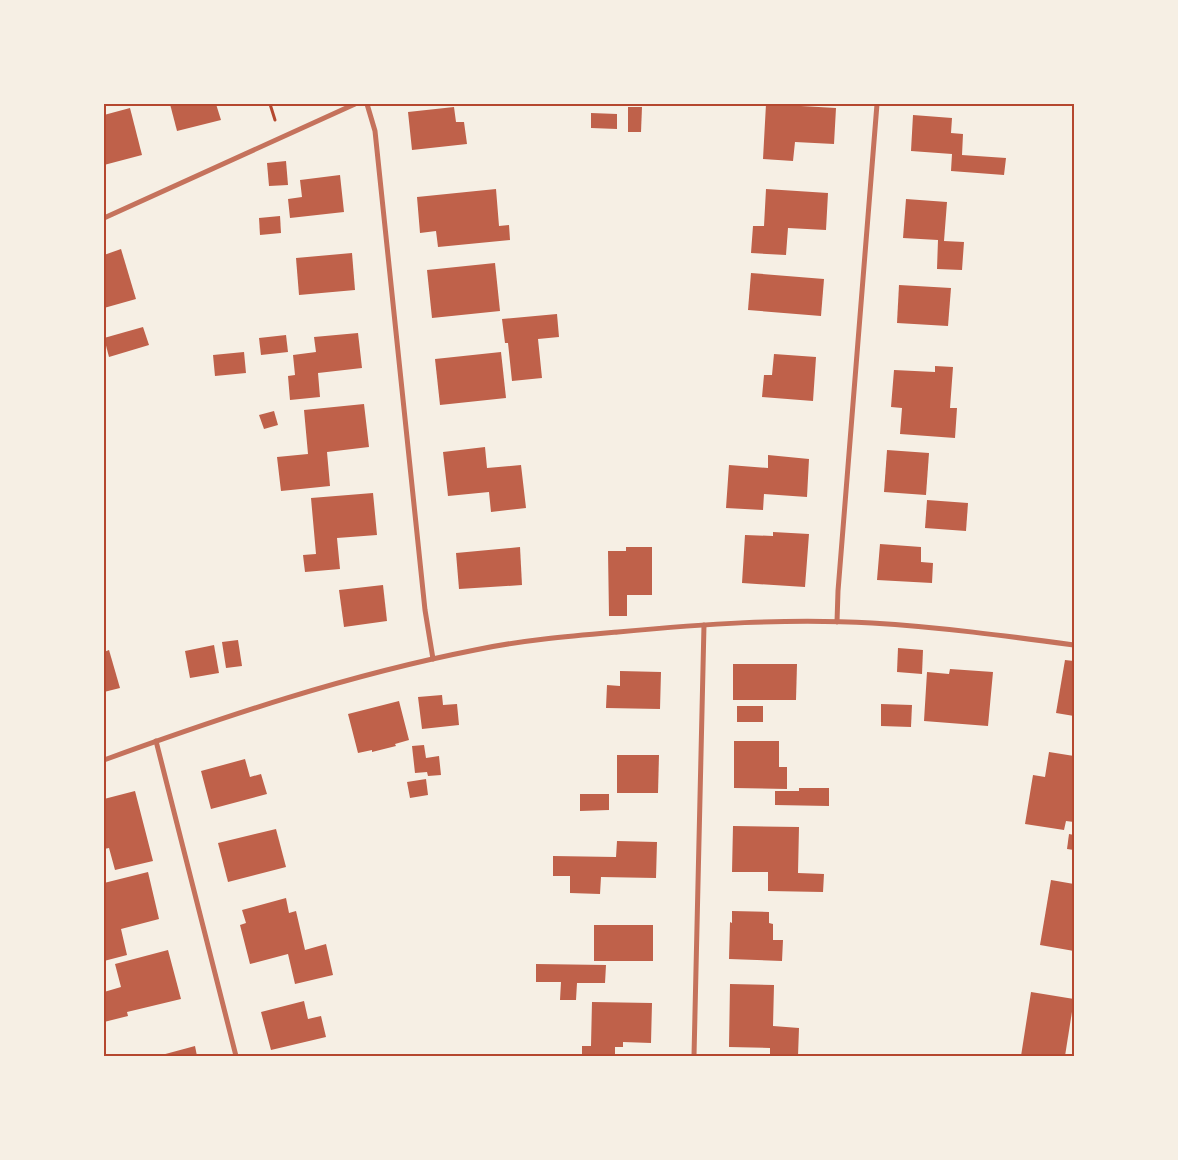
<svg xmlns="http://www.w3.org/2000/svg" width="1178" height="1160" font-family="Poppins,sans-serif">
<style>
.building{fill:#bf614a}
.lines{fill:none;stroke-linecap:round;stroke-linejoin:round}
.path{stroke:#b5482f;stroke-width:3}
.minor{stroke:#c5725c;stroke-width:5}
.neatline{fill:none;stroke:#b5482f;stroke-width:2}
</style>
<rect width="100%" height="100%" fill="#f6efe4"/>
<g class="building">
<path d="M 170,104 L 216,104 L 221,120 L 177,131 Z"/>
<path d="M 766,104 L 836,108 L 834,144 L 795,142 L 793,161 L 763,159 Z"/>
<path d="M 454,107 L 456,122 L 464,122 L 467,144 L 412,150 L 408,112 Z"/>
<path d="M 628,107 L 642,107 L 641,132 L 628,132 Z"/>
<path d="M 130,108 L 142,155 L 104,165 L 104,115 Z"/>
<path d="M 591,113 L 617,114 L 617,129 L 591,128 Z"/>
<path d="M 913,115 L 952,118 L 951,133 L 963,134 L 962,155 L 1006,158 L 1004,175 L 951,171 L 952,154 L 911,151 Z"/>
<path d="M 286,161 L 288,185 L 269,186 L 267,163 Z"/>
<path d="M 340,175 L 344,212 L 290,218 L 288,199 L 302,197 L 300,180 Z"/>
<path d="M 496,189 L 499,226 L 509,225 L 510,240 L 438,247 L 436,231 L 420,233 L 417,197 Z"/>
<path d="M 766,189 L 828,193 L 826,230 L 788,228 L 786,255 L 751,253 L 753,226 L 764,226 Z"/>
<path d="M 906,199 L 947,202 L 944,241 L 964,242 L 962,270 L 937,269 L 938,240 L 903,238 Z"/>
<path d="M 280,216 L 281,233 L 260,235 L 259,218 Z"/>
<path d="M 121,249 L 136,299 L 104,308 L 104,255 Z"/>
<path d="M 352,253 L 355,290 L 299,295 L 296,258 Z"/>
<path d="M 495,263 L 500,311 L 432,318 L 427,270 Z"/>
<path d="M 751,273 L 824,279 L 821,316 L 748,310 Z"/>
<path d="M 899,285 L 951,288 L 948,326 L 897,323 Z"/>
<path d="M 557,314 L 559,337 L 538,339 L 542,378 L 512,381 L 508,343 L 505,343 L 502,319 Z"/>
<path d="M 143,327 L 149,345 L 109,357 L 104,338 Z"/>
<path d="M 358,333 L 362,368 L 318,373 L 320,397 L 290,400 L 288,376 L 295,375 L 293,355 L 316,352 L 314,337 Z"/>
<path d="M 286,335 L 288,352 L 261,355 L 259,338 Z"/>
<path d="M 244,352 L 246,373 L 215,376 L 213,355 Z"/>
<path d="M 501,352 L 506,398 L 440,405 L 435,359 Z"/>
<path d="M 774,354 L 816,357 L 813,401 L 762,397 L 764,375 L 772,375 Z"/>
<path d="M 935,366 L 953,367 L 950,408 L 957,408 L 955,438 L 900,434 L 902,408 L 891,407 L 894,370 L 935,372 Z"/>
<path d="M 364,404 L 369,447 L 327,452 L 330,486 L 281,491 L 277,457 L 308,454 L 304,410 Z"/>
<path d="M 274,411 L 278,425 L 264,429 L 259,415 Z"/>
<path d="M 485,447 L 487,468 L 521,465 L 526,508 L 491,512 L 489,492 L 448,496 L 443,452 Z"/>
<path d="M 887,450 L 929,453 L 926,495 L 884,492 Z"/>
<path d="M 768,455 L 809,459 L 807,497 L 764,494 L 763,510 L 726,508 L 729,465 L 768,468 Z"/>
<path d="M 373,493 L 377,535 L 337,538 L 340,569 L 305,572 L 303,555 L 316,554 L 311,498 Z"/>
<path d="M 927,500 L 968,503 L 966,531 L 925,528 Z"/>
<path d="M 773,532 L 809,534 L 805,587 L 742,583 L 745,535 L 773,536 Z"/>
<path d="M 880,544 L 921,547 L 921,562 L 933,563 L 932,583 L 877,580 Z"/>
<path d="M 520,547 L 522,585 L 459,589 L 456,553 Z"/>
<path d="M 626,547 L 652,547 L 652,595 L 627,595 L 627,616 L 609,616 L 608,551 L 626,551 Z"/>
<path d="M 383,585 L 387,621 L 344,627 L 339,590 Z"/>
<path d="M 238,640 L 242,666 L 226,668 L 222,642 Z"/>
<path d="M 214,645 L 219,673 L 190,678 L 185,651 Z"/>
<path d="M 898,648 L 923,650 L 922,674 L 897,672 Z"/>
<path d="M 109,650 L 120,688 L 104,692 L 104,652 Z"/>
<path d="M 1065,660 L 1074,661 L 1074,716 L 1056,713 Z"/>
<path d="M 733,664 L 797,664 L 796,700 L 733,700 Z"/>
<path d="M 950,669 L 993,672 L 988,726 L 924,721 L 927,672 L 949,674 Z"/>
<path d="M 620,671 L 661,672 L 660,709 L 606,708 L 607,685 L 620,686 Z"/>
<path d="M 442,695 L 443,705 L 457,704 L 459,725 L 422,729 L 418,697 Z"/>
<path d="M 399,701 L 409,740 L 395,744 L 396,746 L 372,752 L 372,750 L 358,753 L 348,714 Z"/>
<path d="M 881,704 L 912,705 L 911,727 L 881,726 Z"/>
<rect x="737" y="706" width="26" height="16"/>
<path d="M 734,741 L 779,741 L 779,767 L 787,767 L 787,789 L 734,788 Z"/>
<path d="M 424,745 L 426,758 L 439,756 L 441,775 L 428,776 L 427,772 L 415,773 L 412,746 Z"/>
<path d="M 1049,752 L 1074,756 L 1074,822 L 1066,821 L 1064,830 L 1025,824 L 1033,775 L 1045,777 Z"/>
<path d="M 617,755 L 659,755 L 658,793 L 617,793 Z"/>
<path d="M 245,759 L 250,777 L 261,774 L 267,794 L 211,809 L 201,771 Z"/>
<path d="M 426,779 L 428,795 L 410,798 L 407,782 Z"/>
<path d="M 799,788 L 829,788 L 829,806 L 775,805 L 775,791 L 799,791 Z"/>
<path d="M 135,791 L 153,861 L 115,870 L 109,848 L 104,849 L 104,799 Z"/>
<path d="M 580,794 L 609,794 L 609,810 L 580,811 Z"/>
<path d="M 733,826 L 799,827 L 798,873 L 824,874 L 823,892 L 768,891 L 768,872 L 732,872 Z"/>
<path d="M 276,829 L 286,867 L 228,882 L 218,843 Z"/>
<path d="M 1069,834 L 1074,835 L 1074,850 L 1067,849 Z"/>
<path d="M 617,841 L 657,842 L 656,878 L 601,877 L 600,894 L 570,893 L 570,876 L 553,876 L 553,856 L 616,857 Z"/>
<path d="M 148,872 L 159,919 L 121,929 L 127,955 L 104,961 L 104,883 Z"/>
<path d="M 1051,880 L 1074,884 L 1074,951 L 1040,945 Z"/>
<path d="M 286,898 L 289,913 L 296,911 L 305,950 L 326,944 L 333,975 L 295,984 L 288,954 L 250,964 L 240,925 L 246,923 L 242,910 Z"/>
<path d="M 732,911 L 769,912 L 769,923 L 773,924 L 773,940 L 783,940 L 782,961 L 729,959 L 730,922 L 732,923 Z"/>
<rect x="594" y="925" width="59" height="36"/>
<path d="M 168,950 L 181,999 L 127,1012 L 128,1016 L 104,1022 L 104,992 L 121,987 L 115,964 Z"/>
<path d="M 536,964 L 606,965 L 605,983 L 577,983 L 576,1000 L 560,1000 L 561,982 L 536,982 Z"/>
<path d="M 730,984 L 774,985 L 773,1026 L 799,1028 L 798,1056 L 770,1056 L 770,1048 L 729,1047 Z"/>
<path d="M 1031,992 L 1074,999 L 1065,1056 L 1021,1056 Z"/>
<path d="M 304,1001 L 308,1019 L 321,1016 L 326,1037 L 271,1050 L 261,1012 Z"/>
<path d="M 592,1002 L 652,1003 L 651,1043 L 623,1042 L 623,1047 L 615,1047 L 615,1056 L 582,1056 L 582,1046 L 591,1046 Z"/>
<path d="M 195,1046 L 197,1056 L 158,1056 Z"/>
</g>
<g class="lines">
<path class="path" d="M 270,104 L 275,120"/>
<g class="minor">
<path d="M 367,104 L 375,131 L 425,610 L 433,659"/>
<path d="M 104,218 L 355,104"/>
<path d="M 837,622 L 838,591 L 877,104"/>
<path d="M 156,741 L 236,1056"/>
<path d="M 104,760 C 225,716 348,675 475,650 C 522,640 571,636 618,632 C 702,624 787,618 872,623 C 939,627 1007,636 1074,645"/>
<path d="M 694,1056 L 704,625"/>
</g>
</g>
<rect width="1178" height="1160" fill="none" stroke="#f6efe4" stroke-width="210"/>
<rect x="105" y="105" width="968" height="950" class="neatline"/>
</svg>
